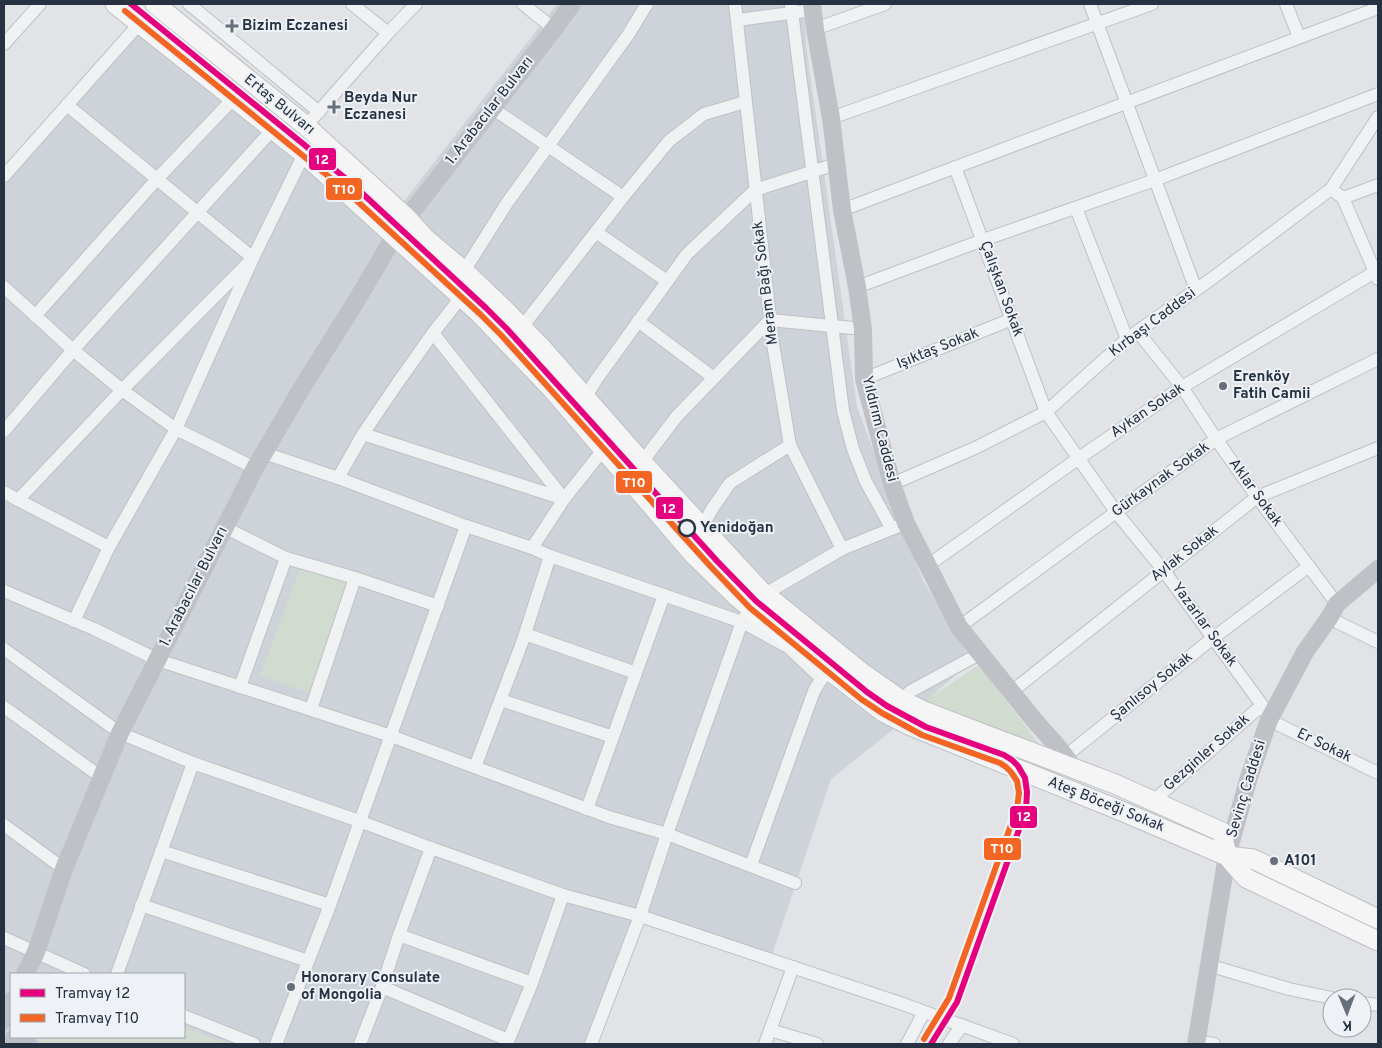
<svg xmlns="http://www.w3.org/2000/svg" width="1382" height="1048" font-family="Overpass,sans-serif">
<style>
.built{fill:#ced3da;fill-rule:evenodd}
.green{fill:#d2dbd0}
.lines{fill:none;stroke-linecap:round;stroke-linejoin:round}
.street-casing{stroke:#bfc1c4;stroke-width:14}
.primary-casing{stroke:#bcc0c4;stroke-width:21}
.street{stroke:#f0f1f3;stroke-width:12}
.secondary{stroke:#bfc1c6;stroke-width:18}
.primary{stroke:#f5f5f6;stroke-width:19}
.tram-1-casing{stroke:#eef2f6;stroke-width:10}
.tram-2-casing{stroke:#eef2f6;stroke-width:10}
.tram-1{stroke:#e5007d;stroke-width:6}
.tram-2{stroke:#f26522;stroke-width:6}
.poi-dot{fill:#676f7b;stroke:#eef2f6;stroke-width:2}
.stop-dot{fill:#eef2f6;stroke:#263141;stroke-width:2.5}
.labels{text-anchor:middle;dominant-baseline:central;stroke-width:4;stroke-linejoin:round;paint-order:stroke}
.poi-label{font-size:15px;font-weight:bold;fill:#263141;stroke:#eef2f6;text-anchor:start}
.street-label{font-size:15px;fill:#263141;stroke:#eef2f6}
.stop-label{font-size:15px;font-weight:bold;fill:#263141;stroke:#eef2f6;text-anchor:start}
.line-badge{stroke:#eef2f6;stroke-width:2}
.badge-label{font-size:14px;text-anchor:middle;font-weight:bold;fill:#fff}
</style>
<rect width="100%" height="100%" fill="#e1e3e6"/>
<path class="built" d="M557 4H803L807 53 857 407 922 579 972 661 896 727 831 779 769 964 641 920 596 1044H4V178L138 29 355 207 381 231ZM11 974H184V1037H11Z"/>
<g class="green">
<path d="M301 565 348 580 310 693 260 676Z"/>
<path d="M979 665 1041 747 920 704Z"/>
<path d="M184 1027 230 1044H42L37 1037H184Z"/>
</g>
<g class="lines">
<g class="street-casing">
<g id="street">
<path d="M189 4 319 112"/>
<path d="M523 4 554 29"/>
<path d="M735 4 773 344 790 445 842 549"/>
<path d="M791 4 843 411 853 449 866 482 892 529"/>
<path d="M1090 4 1196 290"/>
<path d="M1286 4 1299 37"/>
<path d="M738 20 813 10"/>
<path d="M815 29 885 4"/>
<path d="M388 33 416 4"/>
<path d="M4 44 40 4"/>
<path d="M492 108 623 197"/>
<path d="M831 118 1152 4"/>
<path d="M306 126 388 33 352 4"/>
<path d="M955 167 1046 412 1116 512 1164 571 1262 705 1269 720 1378 773"/>
<path d="M4 176 140 23"/>
<path d="M1331 189 1343 198 1378 279"/>
<path d="M1343 198 1378 185"/>
<path d="M1076 208 1127 339"/>
<path d="M842 210 1378 8"/>
<path d="M596 232 667 281"/>
<path d="M464 271 507 203 628 35 647 4"/>
<path d="M4 287 73 350 4 431"/>
<path d="M857 287 983 240 1155 180 1378 94"/>
<path d="M35 316 157 179 233 99"/>
<path d="M638 321 714 378"/>
<path d="M522 327 623 197 669 141 704 114 745 102"/>
<path d="M1138 332 1182 387 1216 439 1257 497 1337 604"/>
<path d="M864 379 1012 319"/>
<path d="M585 398 596 380 687 254 755 190 836 164"/>
<path d="M363 434 564 499 433 333"/>
<path d="M264 453 338 478 466 526 532 548 550 556 742 622 788 647 822 679"/>
<path d="M642 462 677 416 770 320 863 329"/>
<path d="M255 468 176 429 122 390 73 350 273 129"/>
<path d="M338 478 363 434 399 381 433 333 455 305 460 296"/>
<path d="M892 484 975 448 1046 412 1127 339 1214 277 1331 189 1378 117"/>
<path d="M4 492 18 500 122 390 253 258 67 105"/>
<path d="M18 500 109 547"/>
<path d="M224 527 286 558 355 578 438 606"/>
<path d="M702 527 712 509 730 483 790 445"/>
<path d="M532 548 564 499 603 450"/>
<path d="M927 566 1079 458 1182 387 1378 270"/>
<path d="M4 591 94 629 158 660 391 736 609 817 667 834 795 883"/>
<path d="M1329 618 1378 642"/>
<path d="M74 621 109 547 176 429 253 258 304 154"/>
<path d="M959 627 1216 439 1378 359"/>
<path d="M525 634 636 673"/>
<path d="M4 649 120 733 193 763 359 821 431 848 563 895 640 916 900 1003 1013 1044"/>
<path d="M240 687 286 558"/>
<path d="M1011 692 1257 497 1378 448"/>
<path d="M501 700 613 737"/>
<path d="M901 700 911 691 981 653"/>
<path d="M4 707 101 777"/>
<path d="M311 709 355 578"/>
<path d="M1068 754 1213 638 1309 566"/>
<path d="M475 767 523 640 550 556"/>
<path d="M1152 802 1262 705"/>
<path d="M587 809 664 595"/>
<path d="M4 825 64 869"/>
<path d="M161 851 330 905"/>
<path d="M751 865 814 691 825 673"/>
<path d="M141 905 308 961"/>
<path d="M399 935 532 983"/>
<path d="M4 938 84 974"/>
<path d="M1208 965 1289 989 1332 998"/>
<path d="M117 974 193 763"/>
<path d="M382 987 508 1040"/>
<path d="M1362 1003 1378 1005"/>
<path d="M184 1016 254 1044"/>
<path d="M770 1030 817 1044"/>
<path d="M1196 1041 1214 1044"/>
<path d="M276 1044 330 905 466 526"/>
<path d="M360 1044 382 987 399 935 431 848"/>
<path d="M507 1044 532 983 563 895"/>
<path d="M591 1044 640 916 667 834 742 622C749 610 754 602 765 594L842 549 906 523"/>
<path d="M765 1044 793 967"/>
<path d="M907 1044 924 1012"/>
<path d="M949 1044 962 1025"/>
</g>
</g>
<g class="primary-casing">
<g id="primary">
<path d="M115 4 304 154 478 312 552 389 693 554 736 596 786 637 883 712 911 726 1119 810 1227 856 1253 859 1378 919"/>
<path d="M155 4 306 126 407 218 426 239 464 271 505 310 541 347 642 462 761 591 861 672 901 700 926 712 1115 784 1222 832 1227 856 1246 878 1378 941"/>
</g>
</g>
<use href="#street" class="street"/>
<g class="secondary">
<path d="M812 4 815 29 831 118 842 210 857 287 863 329 864 379 892 484 906 523 959 627 1034 720 1059 748 1075 770"/>
<path d="M25 974 36 952 64 869 120 733 255 468 303 386 355 303 394 237 407 218 554 29 572 4"/>
<path d="M4 1020 11 1001"/>
<path d="M26 1037 28 1044"/>
<path d="M12 1044 15 1037"/>
<path d="M1196 1044 1227 856 1249 777 1269 720 1305 652 1329 618 1337 604 1378 569"/>
</g>
<use href="#primary" class="primary"/>
<g class="tram-1-casing">
<path id="tram-1" d="M131 4 350 182 486 308 507 329 717 561 756 601 867 692 887 706 926 727 1004 755 1012 760 1018 766 1025 778 1027 792 1026 810 957 1002 931 1044"/>
</g>
<g class="tram-2-casing">
<path id="tram-2" d="M125 11 344 189 480 314 501 335 711 567 750 608 861 699 882 713 922 735 1000 763 1006 767 1011 772 1017 781 1019 793 1017 808 949 998 924 1039"/>
</g>
<use href="#tram-1" class="tram-1"/>
<use href="#tram-2" class="tram-2"/>
</g>
<g class="poi-dot">
<path d="M229.5 18.5h5v5h5v5h-5v5h-5v-5h-5v-5h5z"/>
<path d="M331.5 99.5h5v5h5v5h-5v5h-5v-5h-5v-5h5z"/>
<circle cx="1223" cy="386" r="5"/>
<circle cx="1274" cy="861" r="5"/>
<circle cx="291" cy="987" r="5"/>
</g>
<circle class="stop-dot" cx="687" cy="528" r="8"/>
<g class="labels">
<g class="poi-label">
<text x="242" y="26">Bizim Eczanesi</text>
<text x="344" y="98">Beyda Nur<tspan x="344" dy="17">Eczanesi</tspan></text>
<text x="1233" y="377">Erenköy<tspan x="1233" dy="17">Fatih Camii</tspan></text>
<text x="1284" y="861">A101</text>
<text x="301" y="978">Honorary Consulate<tspan x="301" dy="17">of Mongolia</tspan></text>
</g>
<g class="street-label">
<text transform="translate(279 105) rotate(39)">Ertaş Bulvarı</text>
<text transform="translate(490 111) rotate(-52)">1. Arabacılar Bulvarı</text>
<text transform="translate(766 283) rotate(-97)">Meram Bağı Sokak</text>
<text transform="translate(1001 289) rotate(70)">Çalışkan Sokak</text>
<text transform="translate(1153 323) rotate(-37)">Kırbaşı Caddesi</text>
<text transform="translate(938 349) rotate(-22)">Işıktaş Sokak</text>
<text transform="translate(1148 411) rotate(-34)">Aykan Sokak</text>
<text transform="translate(879 429) rotate(76)">Yıldırım Caddesi</text>
<text transform="translate(1161 480) rotate(-36)">Gürkaynak Sokak</text>
<text transform="translate(1255 493) rotate(54)">Aklar Sokak</text>
<text transform="translate(1185 554) rotate(-38)">Aylak Sokak</text>
<text transform="translate(194 587) rotate(-63)">1. Arabacılar Bulvarı</text>
<text transform="translate(1204 625) rotate(54)">Yazarlar Sokak</text>
<text transform="translate(1152 687) rotate(-39)">Şanlısoy Sokak</text>
<text transform="translate(1324 746) rotate(26)">Er Sokak</text>
<text transform="translate(1207 753) rotate(-41)">Gezginler Sokak</text>
<text transform="translate(1247 789) rotate(-73)">Sevinç Caddesi</text>
<text transform="translate(1106 805) rotate(22)">Ateş Böceği Sokak</text>
</g>
<g class="stop-label">
<text x="700" y="528">Yenidoğan</text>
</g>
</g>
<g class="line-badge">
<rect x="308" y="147" width="29" height="24" rx="5" fill="#e5007d"/>
<rect x="325" y="177" width="38" height="24" rx="5" fill="#f26522"/>
<rect x="615" y="470" width="38" height="24" rx="5" fill="#f26522"/>
<rect x="655" y="496" width="29" height="24" rx="5" fill="#e5007d"/>
<rect x="1009" y="805" width="29" height="24" rx="5" fill="#e5007d"/>
<rect x="983" y="837" width="39" height="24" rx="5" fill="#f26522"/>
</g>
<g class="badge-label">
<text x="322" y="164">12</text>
<text x="344" y="194">T10</text>
<text x="634" y="487">T10</text>
<text x="669" y="513">12</text>
<text x="1024" y="821">12</text>
<text x="1002" y="853">T10</text>
</g>
<rect width="1382" height="1048" fill="none" stroke="#263141" stroke-width="10"/>
<rect x="10" y="973" width="175" height="65" fill="#eef2f6" stroke="#9ea5ae"/>
<rect x="20" y="989" width="25" height="8" fill="#e5007d" stroke="#9ea5ae"/>
<text x="55" y="998" font-size="15" fill="#263141">Tramvay 12</text>
<rect x="20" y="1014" width="25" height="8" fill="#f26522" stroke="#9ea5ae"/>
<text x="55" y="1023" font-size="15" fill="#263141">Tramvay T10</text>
<g transform="translate(1347 1013) rotate(179)"><circle r="24" fill="#eef2f6" stroke="#9ea5ae"/>
<path d="M0-4L9 19L0 12L-9 19Z" fill="#676f7b"/>
<text y="-8" font-size="14" font-weight="bold" text-anchor="middle" fill="#263141">K</text>
</g>
</svg>
